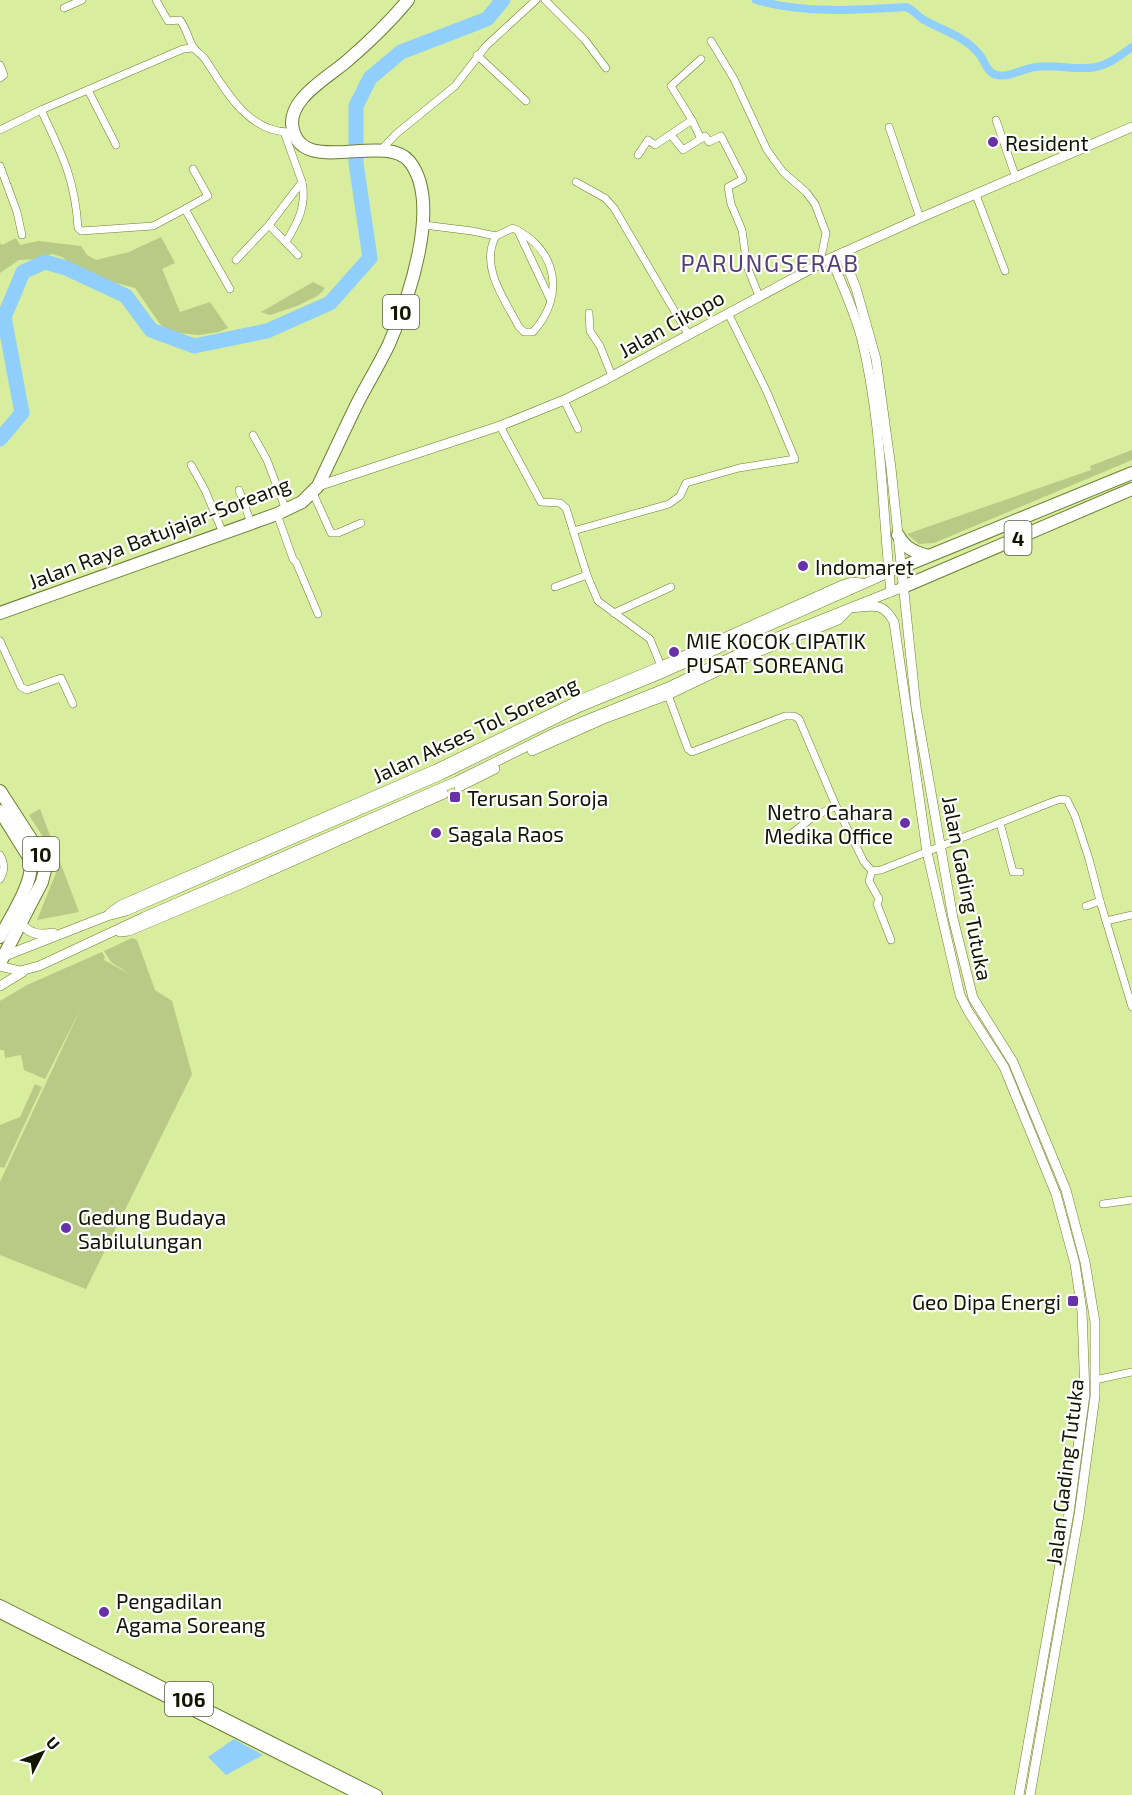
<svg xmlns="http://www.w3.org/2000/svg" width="1132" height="1795" font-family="'Exo 2',sans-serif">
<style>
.green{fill:#b8ca86}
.water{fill:#90cefb}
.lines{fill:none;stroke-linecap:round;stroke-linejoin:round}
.canal{stroke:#90cefb;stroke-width:8}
.river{stroke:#90cefb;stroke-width:15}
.street-casing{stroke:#6d7e32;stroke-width:8}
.secondary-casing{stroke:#6d7e32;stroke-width:10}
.primary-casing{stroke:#6d7e32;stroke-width:12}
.highway-casing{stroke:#6d7e32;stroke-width:14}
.street{stroke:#fff;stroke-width:7}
.secondary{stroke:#fff;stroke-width:9}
.primary{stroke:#fff;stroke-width:10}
.highway{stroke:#fff;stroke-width:12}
.poi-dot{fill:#6831a8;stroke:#fff;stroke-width:2}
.labels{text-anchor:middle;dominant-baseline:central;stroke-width:4.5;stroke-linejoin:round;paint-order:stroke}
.shield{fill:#fff;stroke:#585c4c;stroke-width:1.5}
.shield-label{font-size:20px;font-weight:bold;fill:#101600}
.poi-label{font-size:21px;fill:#101600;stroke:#fff;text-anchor:start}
.street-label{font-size:21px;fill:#101600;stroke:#fff}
.quarter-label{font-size:24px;letter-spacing:1.5px;fill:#553d79;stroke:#fff}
</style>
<rect width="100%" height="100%" fill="#d8ed9e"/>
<g class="green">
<path d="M161 237 175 263 162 269 180 312 210 302 228 328 219 332 199 335 169 332 160 324 135 288 105 280 92 272 79 269 62 257 52 254 38 259 19 260 0 273V243L2 245 16 238 20 245 38 241 81 246 87 255 96 260 129 252Z"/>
<path d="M313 282 325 288 319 295 297 306 270 315 261 312Z"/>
<path d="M1132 450V460L934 543 919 544 907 534 1091 470 1090 466Z"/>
<path d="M40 809 79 912 37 920 58 868 50 848 29 815Z"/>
<path d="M132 938 137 940 155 990 172 1001 192 1074 86 1289 0 1255V1182L81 1008 45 1079 24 1070 21 1055 5 1058 4 1050H0V1001L27 985 102 952 105 957 104 960 131 975 111 962 104 951Z"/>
<path d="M35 1084 42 1087 4 1168 0 1167V1125L20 1117Z"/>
</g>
<path class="water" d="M234 1739 263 1755 226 1775 208 1757Z"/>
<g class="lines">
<path class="canal" d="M756 0C804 14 856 10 906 7 914 10 917 16 924 20 942 30 966 37 979 54 984 59 985 68 992 73 1004 81 1023 68 1036 67 1056 64 1076 71 1096 67 1110 64 1121 55 1132 47"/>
<path class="river" d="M0 439 22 413 4 317 23 272 45 262 66 268 126 296 151 330 194 346 267 331 330 303 370 258 356 163V106L370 78 401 52 487 19 503 0"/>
<g class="street-casing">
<g id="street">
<path d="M156 0 168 21 180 20C186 28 188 37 192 45 195 51 201 54 205 59 226 91 249 135 294 132"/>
<path d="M545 0 585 40 606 68"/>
<path d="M64 8 82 0"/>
<path d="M711 41 734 79 767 150 783 172 806 192 815 204 826 233 820 263"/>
<path d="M477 55 526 101"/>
<path d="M0 65 4 75 0 78"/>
<path d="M88 90 116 145"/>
<path d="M41 110C62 154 75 179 78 228L81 231 153 226 185 209"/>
<path d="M692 120 671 86 701 59"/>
<path d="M996 120 1016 178"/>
<path d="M889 127 920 218"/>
<path d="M0 130 41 110 183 49 193 48"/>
<path d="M671 135 683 150 705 136 709 142 721 136 743 179 728 187 731 204 742 230 747 266 759 296"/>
<path d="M381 150 396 134 455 86 486 46 536 0"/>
<path d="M638 155 648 140 655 145 692 120 701 139"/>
<path d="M0 166 17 212 22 235"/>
<path d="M193 169 208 196 185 209 230 289"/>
<path d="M576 182 605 198 614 208 688 334"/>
<path d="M976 195 1005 271"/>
<path d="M269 225 298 255"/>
<path d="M424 225 472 231 496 236 513 228C557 249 566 295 533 332H524L519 327C505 300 479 266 496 236"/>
<path d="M518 231 550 299"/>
<path d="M286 242C298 222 307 205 302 182"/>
<path d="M236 260 269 225 302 182 284 132"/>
<path d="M589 313 590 331 600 346 612 376"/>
<path d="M564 400 578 429"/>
<path d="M500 426 541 502 560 503 566 508 587 575 598 601 650 639 661 666"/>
<path d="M253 435 267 460 286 510"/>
<path d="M191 465 205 490 223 533"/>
<path d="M239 490 251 523"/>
<path d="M313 493 331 533H338L361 523"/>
<path d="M277 514 293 559 296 562 318 614"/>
<path d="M573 531 669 504 680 496 686 483 739 468 795 459 767 392 728 313"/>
<path d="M555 587 587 575"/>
<path d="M614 613 671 587"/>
<path d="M0 641 21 687 27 690 61 678 73 704"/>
<path d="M668 695 688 749 692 752 785 716H794L799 719 836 806 864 862 872 871 881 870 1052 802 1061 799 1067 800 1075 816 1089 859 1100 901 1132 1007"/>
<path d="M1000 823 1013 872H1020"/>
<path d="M791 834 813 817 836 806"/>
<path d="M0 855C5 864 5 870 0 879"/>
<path d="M872 871 869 881 879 899 877 904 891 940"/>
<path d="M1086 906 1100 901"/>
<path d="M1106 921 1132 915"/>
<path d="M1103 1204 1132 1200"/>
<path d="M1095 1380 1132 1372"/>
</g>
</g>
<g class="secondary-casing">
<g id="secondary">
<path d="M842 253 856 288 876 359 891 468 916 707 953 918 973 998 1013 1062 1066 1190 1085 1262 1095 1322V1396L1079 1515 1030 1795"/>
<path d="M831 258C842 285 855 312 862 340 882 422 882 508 891 592"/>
<path d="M318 486 500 426 564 400 603 381 831 258 920 218 1132 127"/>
<path d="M851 608C873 606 882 601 894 622L927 852 960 995 968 1011 1004 1067 1056 1194 1075 1264 1082 1311 1085 1395 1069 1513 1019 1795"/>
<path d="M532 751 606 718 668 695 758 652 838 620 847 611"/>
<path d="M459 787 495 769"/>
<path d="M110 913 121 905 436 769 577 701 661 666 840 586 852 582 861 583"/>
<path d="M21 923C30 935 40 935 53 933"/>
<path d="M120 932 129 931 241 884 444 794"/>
<path d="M2 957 107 916 126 911 441 775 580 707 663 673 902 567"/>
<path d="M0 966 20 971 39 966 144 917 457 781 554 733 666 688 757 645 903 587"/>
<path d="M0 986 23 972"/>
</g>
</g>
<g class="primary-casing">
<g id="primary">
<path d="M0 1605 377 1795"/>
<path d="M0 1613 360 1795"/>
</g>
</g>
<g class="highway-casing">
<g id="highway">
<path d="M898 535C905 548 914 552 928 556"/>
<path d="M902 567 1132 473"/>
<path d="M903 587 1132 489"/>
<path d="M0 613 277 514 302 502 318 486C332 457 345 428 359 400 369 381 380 363 389 344 408 301 443 202 409 161 383 131 296 180 292 123 292 114 296 106 302 99 314 84 333 73 347 61 369 42 390 22 408 0"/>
<path d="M0 791 44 859 45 870 42 882 0 963"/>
<path d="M0 811 30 859C36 879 10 918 0 937"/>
</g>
</g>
<use href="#street" class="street"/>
<use href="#secondary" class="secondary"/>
<use href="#primary" class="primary"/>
<use href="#highway" class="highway"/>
</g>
<g class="poi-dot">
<circle cx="993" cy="142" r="6"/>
<circle cx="803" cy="566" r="6"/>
<circle cx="674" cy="652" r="6"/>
<rect x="449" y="791" width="12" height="12" rx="3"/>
<circle cx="905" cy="823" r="6"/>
<circle cx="436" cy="833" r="6"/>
<circle cx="66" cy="1228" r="6"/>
<rect x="1067" y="1295" width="12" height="12" rx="3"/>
<circle cx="104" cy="1612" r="6"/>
</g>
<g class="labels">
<g class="shield">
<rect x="383" y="295" width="36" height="34" rx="4.5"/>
<rect x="1004.5" y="521" width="27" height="34" rx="4.5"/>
<rect x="23" y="837" width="36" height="34" rx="4.5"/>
<rect x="165" y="1682" width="48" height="34" rx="4.5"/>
</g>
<g class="shield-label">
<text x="401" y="312">10</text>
<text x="1018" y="538">4</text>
<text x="41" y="854">10</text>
<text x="189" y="1699">106</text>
</g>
<g class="poi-label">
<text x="1005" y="142">Resident</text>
<text x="815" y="566">Indomaret</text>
<text x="686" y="640">MIE KOCOK CIPATIK<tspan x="686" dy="24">PUSAT SOREANG</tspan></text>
<text x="467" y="797">Terusan Soroja</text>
<text x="893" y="811" text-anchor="end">Netro Cahara<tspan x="893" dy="24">Medika Office</tspan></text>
<text x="448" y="833">Sagala Raos</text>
<text x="78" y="1216">Gedung Budaya<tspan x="78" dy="24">Sabilulungan</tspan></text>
<text x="1061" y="1301" text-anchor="end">Geo Dipa Energi</text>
<text x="116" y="1600">Pengadilan<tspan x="116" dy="24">Agama Soreang</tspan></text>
</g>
<g class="street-label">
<text transform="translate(671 323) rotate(-29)">Jalan Cikopo</text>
<text transform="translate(159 532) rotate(-21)">Jalan Raya Batujajar-Soreang</text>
<text transform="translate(475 729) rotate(-25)">Jalan Akses Tol Soreang</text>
<text transform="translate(968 888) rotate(79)">Jalan Gading Tutuka</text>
<text transform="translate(1064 1472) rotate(-83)">Jalan Gading Tutuka</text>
</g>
<g class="quarter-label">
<text x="770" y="262">PARUNGSERAB</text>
</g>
</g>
<g transform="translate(42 1753) rotate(48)" stroke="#ffffff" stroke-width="4.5" paint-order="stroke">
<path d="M0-4.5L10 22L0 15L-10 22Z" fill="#101600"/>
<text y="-9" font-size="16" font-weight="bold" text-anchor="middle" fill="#101600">U</text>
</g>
</svg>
